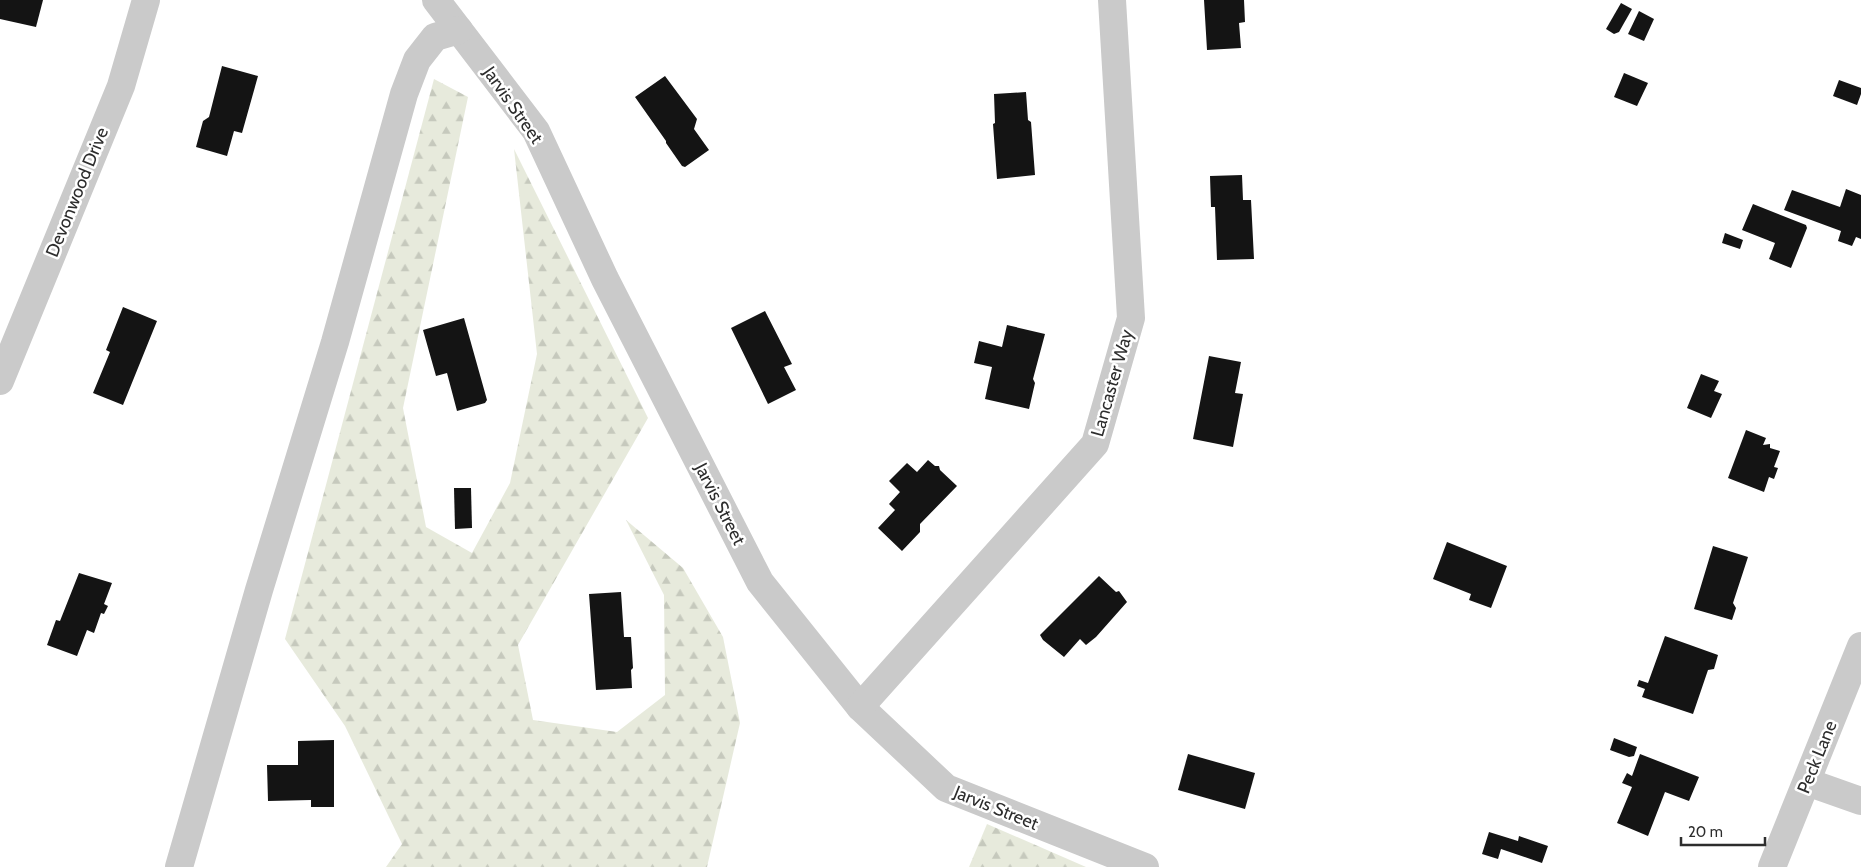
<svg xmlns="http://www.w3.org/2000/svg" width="1861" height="867" font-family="Cabin,sans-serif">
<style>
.forest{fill:url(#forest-firs)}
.building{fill:#141414}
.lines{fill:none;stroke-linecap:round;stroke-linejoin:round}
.minor{stroke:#cacaca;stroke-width:28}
.labels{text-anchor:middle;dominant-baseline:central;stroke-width:5;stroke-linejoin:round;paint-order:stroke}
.street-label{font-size:18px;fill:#2d2d2d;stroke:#fff}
</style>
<defs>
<pattern id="forest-firs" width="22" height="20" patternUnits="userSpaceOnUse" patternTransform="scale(1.25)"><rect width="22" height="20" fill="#e7eadc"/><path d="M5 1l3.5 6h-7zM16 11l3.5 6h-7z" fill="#c6c9bd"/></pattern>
</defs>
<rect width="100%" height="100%" fill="#fff"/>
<g class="forest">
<path d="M434 79 468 97 403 408 426 527 472 553 510 483 537 354 514 149 648 418 518 645 533 720 617 732 665 695 664 595 626 520 683 568 723 637 740 723 707 867H386L402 844 345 726 285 639Z"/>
<path d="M987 824 1086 867H969Z"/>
</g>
<g class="building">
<path d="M0 0H43L36 27 0 19Z"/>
<path d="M1204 0H1244L1245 22 1239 23 1241 48 1207 50Z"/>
<path d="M1621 3 1632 9 1619 32 1614 34 1606 29Z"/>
<path d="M1639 11 1654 19 1644 41 1628 34Z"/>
<path d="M222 66 258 76 242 133 234 131 227 156 196 147 203 121 209 117Z"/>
<path d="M1624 73 1648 83 1637 106 1614 97Z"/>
<path d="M665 76 697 119 694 129 709 150 685 167 682 166 666 143V141L635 97Z"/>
<path d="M1839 80 1861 88V94L1857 105 1833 96Z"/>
<path d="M1026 92 1028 120 1031 122 1035 175 997 179 993 124 995 123 994 94Z"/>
<path d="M1242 175 1243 200H1251L1254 259 1217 260 1215 207H1211L1210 176Z"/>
<path d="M1846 189 1861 195V239L1856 237 1852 246 1838 241 1841 231 1784 210 1792 190 1840 207Z"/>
<path d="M1753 204 1806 225 1807 228 1791 268 1769 259 1775 243 1742 230Z"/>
<path d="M1725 233 1743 240 1740 249 1722 243Z"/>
<path d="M123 307 157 321 123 405 93 393 110 352 106 350Z"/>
<path d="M765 311 792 364 784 367 796 390 768 404 731 328Z"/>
<path d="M464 318 487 400 485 403 457 411 447 373 436 376 423 330Z"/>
<path d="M1007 325 1045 334 1033 379 1035 383 1029 409 985 399 992 367 974 363 979 341 1002 347Z"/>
<path d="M1209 356 1241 362 1235 393 1243 394 1233 447 1193 439Z"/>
<path d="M1701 374 1719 381 1714 391 1722 394 1711 418 1687 408Z"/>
<path d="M1746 430 1766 438 1763 445 1770 444V448L1780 451 1774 467 1778 468 1774 479 1769 477 1764 492 1728 478Z"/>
<path d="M928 460 935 466H939L940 470 957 486 920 524V532L902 551 878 528 895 510 889 504 900 492 889 481 907 463 917 472Z"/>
<path d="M454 488H471L472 528 455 529Z"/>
<path d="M1447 542 1507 566 1491 608 1469 600 1471 594 1433 579Z"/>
<path d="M1713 546 1748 557 1733 603 1736 608 1732 620 1694 609Z"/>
<path d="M79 573 112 583 104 604 108 606 104 614 101 613 94 633 87 630 77 656 47 645 56 620 60 621Z"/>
<path d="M1099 576 1116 592 1119 591 1127 602 1096 637 1086 645 1080 639 1064 657 1043 640 1040 635Z"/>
<path d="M621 592 624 637H631L633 668 631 670 632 688 596 690 589 594Z"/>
<path d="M1665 636 1718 655 1714 669 1708 670 1693 714 1642 697 1645 689 1637 686 1639 680 1648 683Z"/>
<path d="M1614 738 1637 747 1634 756 1629 757 1610 750Z"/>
<path d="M334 740V807H311V800L268 801 267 765H298V741Z"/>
<path d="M1188 754 1255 773 1245 809 1178 790Z"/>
<path d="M1640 754 1699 777 1689 801 1665 792 1648 836 1617 823 1632 787 1622 783 1627 773 1632 776Z"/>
<path d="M1489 832 1518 841 1519 836 1548 846 1542 863 1501 849 1498 859 1482 854Z"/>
</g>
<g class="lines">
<g class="minor">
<path d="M436 0 536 131 605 279 760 582 860 707 946 788 1145 867"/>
<path d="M0 381 121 86 146 0"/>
<path d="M860 707 1095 444 1131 318 1112 0"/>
<path d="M1807 782 1861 801"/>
<path d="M179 867 259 590 335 342 404 94 417 60 435 37 459 30"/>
<path d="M1772 867 1861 646"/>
</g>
</g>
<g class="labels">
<g class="street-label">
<text transform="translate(513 105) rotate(55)">Jarvis Street</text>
<text transform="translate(77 192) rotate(-68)">Devonwood Drive</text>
<text transform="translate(1112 383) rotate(-74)">Lancaster Way</text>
<text transform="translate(720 504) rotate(63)">Jarvis Street</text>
<text transform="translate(1817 757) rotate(-68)">Peck Lane</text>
<text transform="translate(996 808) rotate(22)">Jarvis Street</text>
</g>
</g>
<path d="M1681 837v8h84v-8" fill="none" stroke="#2d2d2d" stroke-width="2.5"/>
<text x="1688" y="837" font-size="15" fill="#2d2d2d" stroke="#ffffff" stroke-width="4" paint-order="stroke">20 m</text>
</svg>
